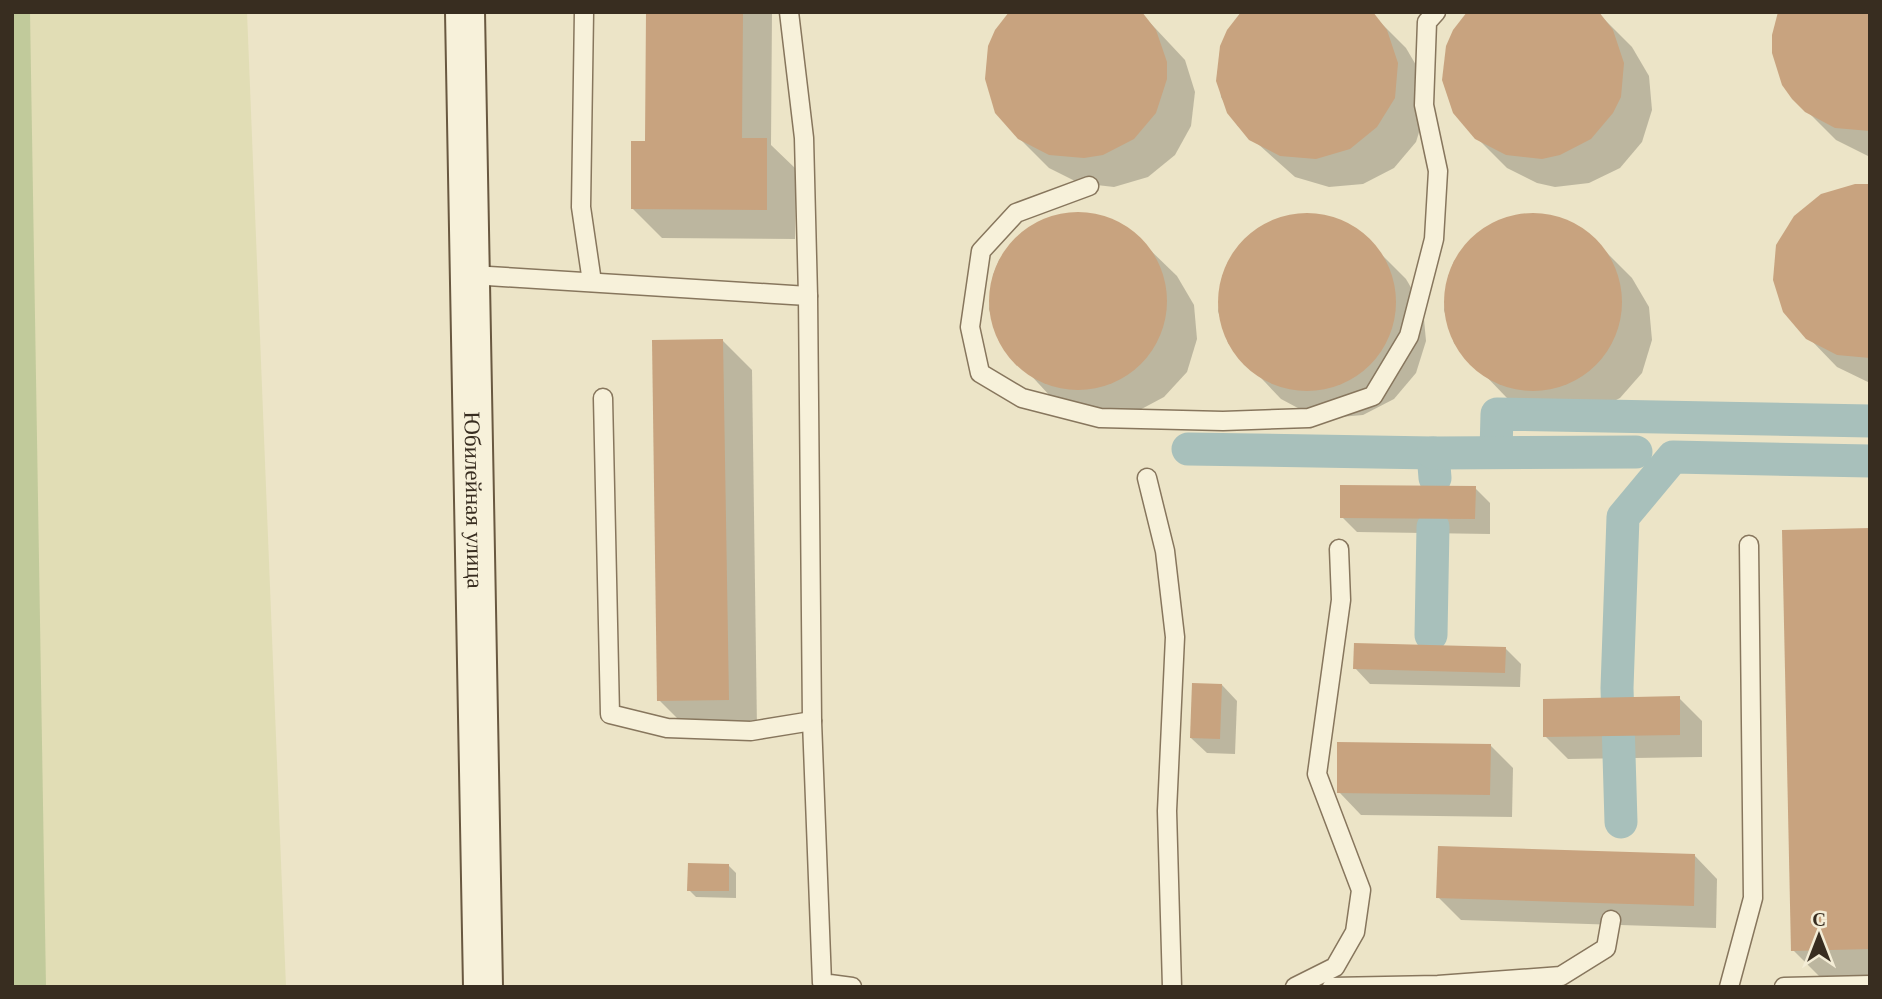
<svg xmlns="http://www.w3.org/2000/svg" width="1882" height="999" font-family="'Times New Roman',serif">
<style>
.farmland{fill:#e1ddb5}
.green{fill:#c1ca9b}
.shadow{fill:#0003}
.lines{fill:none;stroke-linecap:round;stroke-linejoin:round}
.canal{stroke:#a8c0bb;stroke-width:33}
.building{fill:#c8a37f}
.lane-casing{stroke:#87765d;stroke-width:21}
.secondary-casing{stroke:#695840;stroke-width:42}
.lane{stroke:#f7f1da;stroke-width:18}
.secondary{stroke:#f7f1da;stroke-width:38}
.labels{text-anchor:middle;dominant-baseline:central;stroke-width:7;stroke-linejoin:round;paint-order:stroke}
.street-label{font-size:23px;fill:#382d20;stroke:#f4edd6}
</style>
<rect width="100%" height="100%" fill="#ece4c7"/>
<path class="farmland" d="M12 12H247L286 987H12Z"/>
<path class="green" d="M12 12H30L46 987H12Z"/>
<g class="shadow">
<path d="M648 12H772L771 145 796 169 795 239 662 238 633 209 646 143Z"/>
<path d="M1140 12 1185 60 1195 92 1191 126 1175 155 1148 177 1114 187 1079 183 1049 168 1019 138Z"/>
<path d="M1870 12V157L1836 140 1806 110Z"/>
<path d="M1602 17 1632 47 1649 76 1652 110 1642 142 1620 168 1589 183 1555 187 1537 183 1507 168 1477 138Z"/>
<path d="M1376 18 1406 48 1423 77 1426 110 1416 142 1394 168 1363 184 1329 187 1295 177 1238 126 1221 97 1218 64Z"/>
<path d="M1870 187V383L1837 367 1808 337Z"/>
<path d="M1086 215 1120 225 1147 247 1177 276 1194 305 1197 339 1187 372 1164 397 1134 413 1099 416 1051 397 999 341 989 309 993 275 999 260 1021 234 1052 219Z"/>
<path d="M1542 216 1575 226 1602 248 1632 278 1649 307 1652 340 1642 373 1620 398 1589 414 1555 417 1537 414 1507 398 1454 343 1444 310 1448 277 1454 261 1477 235 1507 220Z"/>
<path d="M1316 217 1349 227 1376 249 1406 279 1423 308 1426 341 1416 373 1394 399 1363 415 1329 418 1311 415 1281 399 1228 343 1218 311 1222 277 1228 262 1251 236 1281 221Z"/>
<path d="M723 341 752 370 757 728 688 729 659 700Z"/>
<path d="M1475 488 1490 503V534L1357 532 1342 517Z"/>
<path d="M1870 530V978L1822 979 1793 950Z"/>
<path d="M1505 648 1521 664 1520 687 1370 684 1355 668Z"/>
<path d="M1222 685 1237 701 1235 754 1207 753 1191 738Z"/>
<path d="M1679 698 1702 721V757L1568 759 1545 736Z"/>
<path d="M1490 745 1513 768 1512 817 1361 815 1339 792Z"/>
<path d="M1695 856 1717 879 1716 928 1461 920 1438 897Z"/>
<path d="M729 866 736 873V898L696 897 689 890Z"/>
</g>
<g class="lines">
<g class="canal">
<path d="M1188 449 1433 453 1435 478"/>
<path d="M1496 452 1497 414 1870 421"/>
<path d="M1433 453 1636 452"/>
<path d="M1431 635 1433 527"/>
<path d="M1621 822 1617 688 1623 517 1673 457 1870 461"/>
</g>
</g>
<g class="building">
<path d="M646 12H743L742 138H767V210L631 209V141H645Z"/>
<path d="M1009 12H1142L1156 30 1167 62V79L1156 113 1134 139 1103 155 1084 158 1049 155 1018 139 995 113 985 79 988 46 995 30Z"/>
<path d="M1241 12H1373L1387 30 1398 63 1395 98 1377 127 1350 149 1316 159 1280 156 1249 140 1227 113 1216 81 1220 46 1227 30Z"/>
<path d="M1467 12H1599L1613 30 1624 63 1621 97 1613 113 1591 139 1560 155 1542 159 1506 155 1475 139 1453 113 1442 80 1446 46 1453 30Z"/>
<path d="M1778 12H1870V131L1835 128 1805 112 1792 99 1782 85 1772 53V35Z"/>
<path d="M1855 184H1870V358L1837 355 1806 339 1783 312 1773 280 1776 245 1794 216 1821 194Z"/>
<circle cx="1078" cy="301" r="89"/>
<circle cx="1307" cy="302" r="89"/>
<circle cx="1533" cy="302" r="89"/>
<path d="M723 339 729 700 657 701 652 340Z"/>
<path d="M1340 485 1476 486 1475 519 1340 518Z"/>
<path d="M1870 528V949L1791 951 1782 530Z"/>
<path d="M1354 643 1506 647 1505 673 1353 669Z"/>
<path d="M1192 683 1222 684 1220 739 1190 738Z"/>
<path d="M1680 696V735L1543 737V699Z"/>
<path d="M1337 742 1491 744 1490 795 1337 793Z"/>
<path d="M1438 846 1695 854 1694 906 1436 898Z"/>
<path d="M688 863 729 864V891H687Z"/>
</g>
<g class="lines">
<g class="lane-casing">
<g id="lane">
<path d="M584 12 581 207 592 282"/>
<path d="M789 12 804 138 808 296"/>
<path d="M1089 186 1016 213 981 251 970 327 980 373 1022 398 1100 418 1223 421 1309 418 1373 396 1409 336 1434 239 1438 171 1424 105 1427 22 1436 12"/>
<path d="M472 275 808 296 812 721 822 983 852 987"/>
<path d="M603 398 610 714 667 728 751 731 812 721"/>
<path d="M1147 478 1165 551 1175 637 1167 811 1172 987"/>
<path d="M1295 987 1335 967 1355 932 1361 890 1317 774 1341 600 1339 549"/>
<path d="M1332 987 1438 985 1561 976 1606 948 1611 920"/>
<path d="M1729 987 1753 898 1749 545"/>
<path d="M1784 987 1870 985"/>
</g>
</g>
<g class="secondary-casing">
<g id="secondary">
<path id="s1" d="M465 12 483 987"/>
</g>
</g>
<use href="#lane" class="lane"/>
<use href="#secondary" class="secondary"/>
</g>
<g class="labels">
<g class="street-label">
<text stroke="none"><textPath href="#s1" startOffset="488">Юбилейная улица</textPath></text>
</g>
</g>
<rect width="1882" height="999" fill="none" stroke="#382d20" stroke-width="28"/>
<g transform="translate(1819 936)" stroke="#f4edd6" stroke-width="5" paint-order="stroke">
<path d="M0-5L12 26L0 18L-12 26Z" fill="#382d20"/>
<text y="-10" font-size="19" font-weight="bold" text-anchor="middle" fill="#382d20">С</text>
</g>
</svg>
